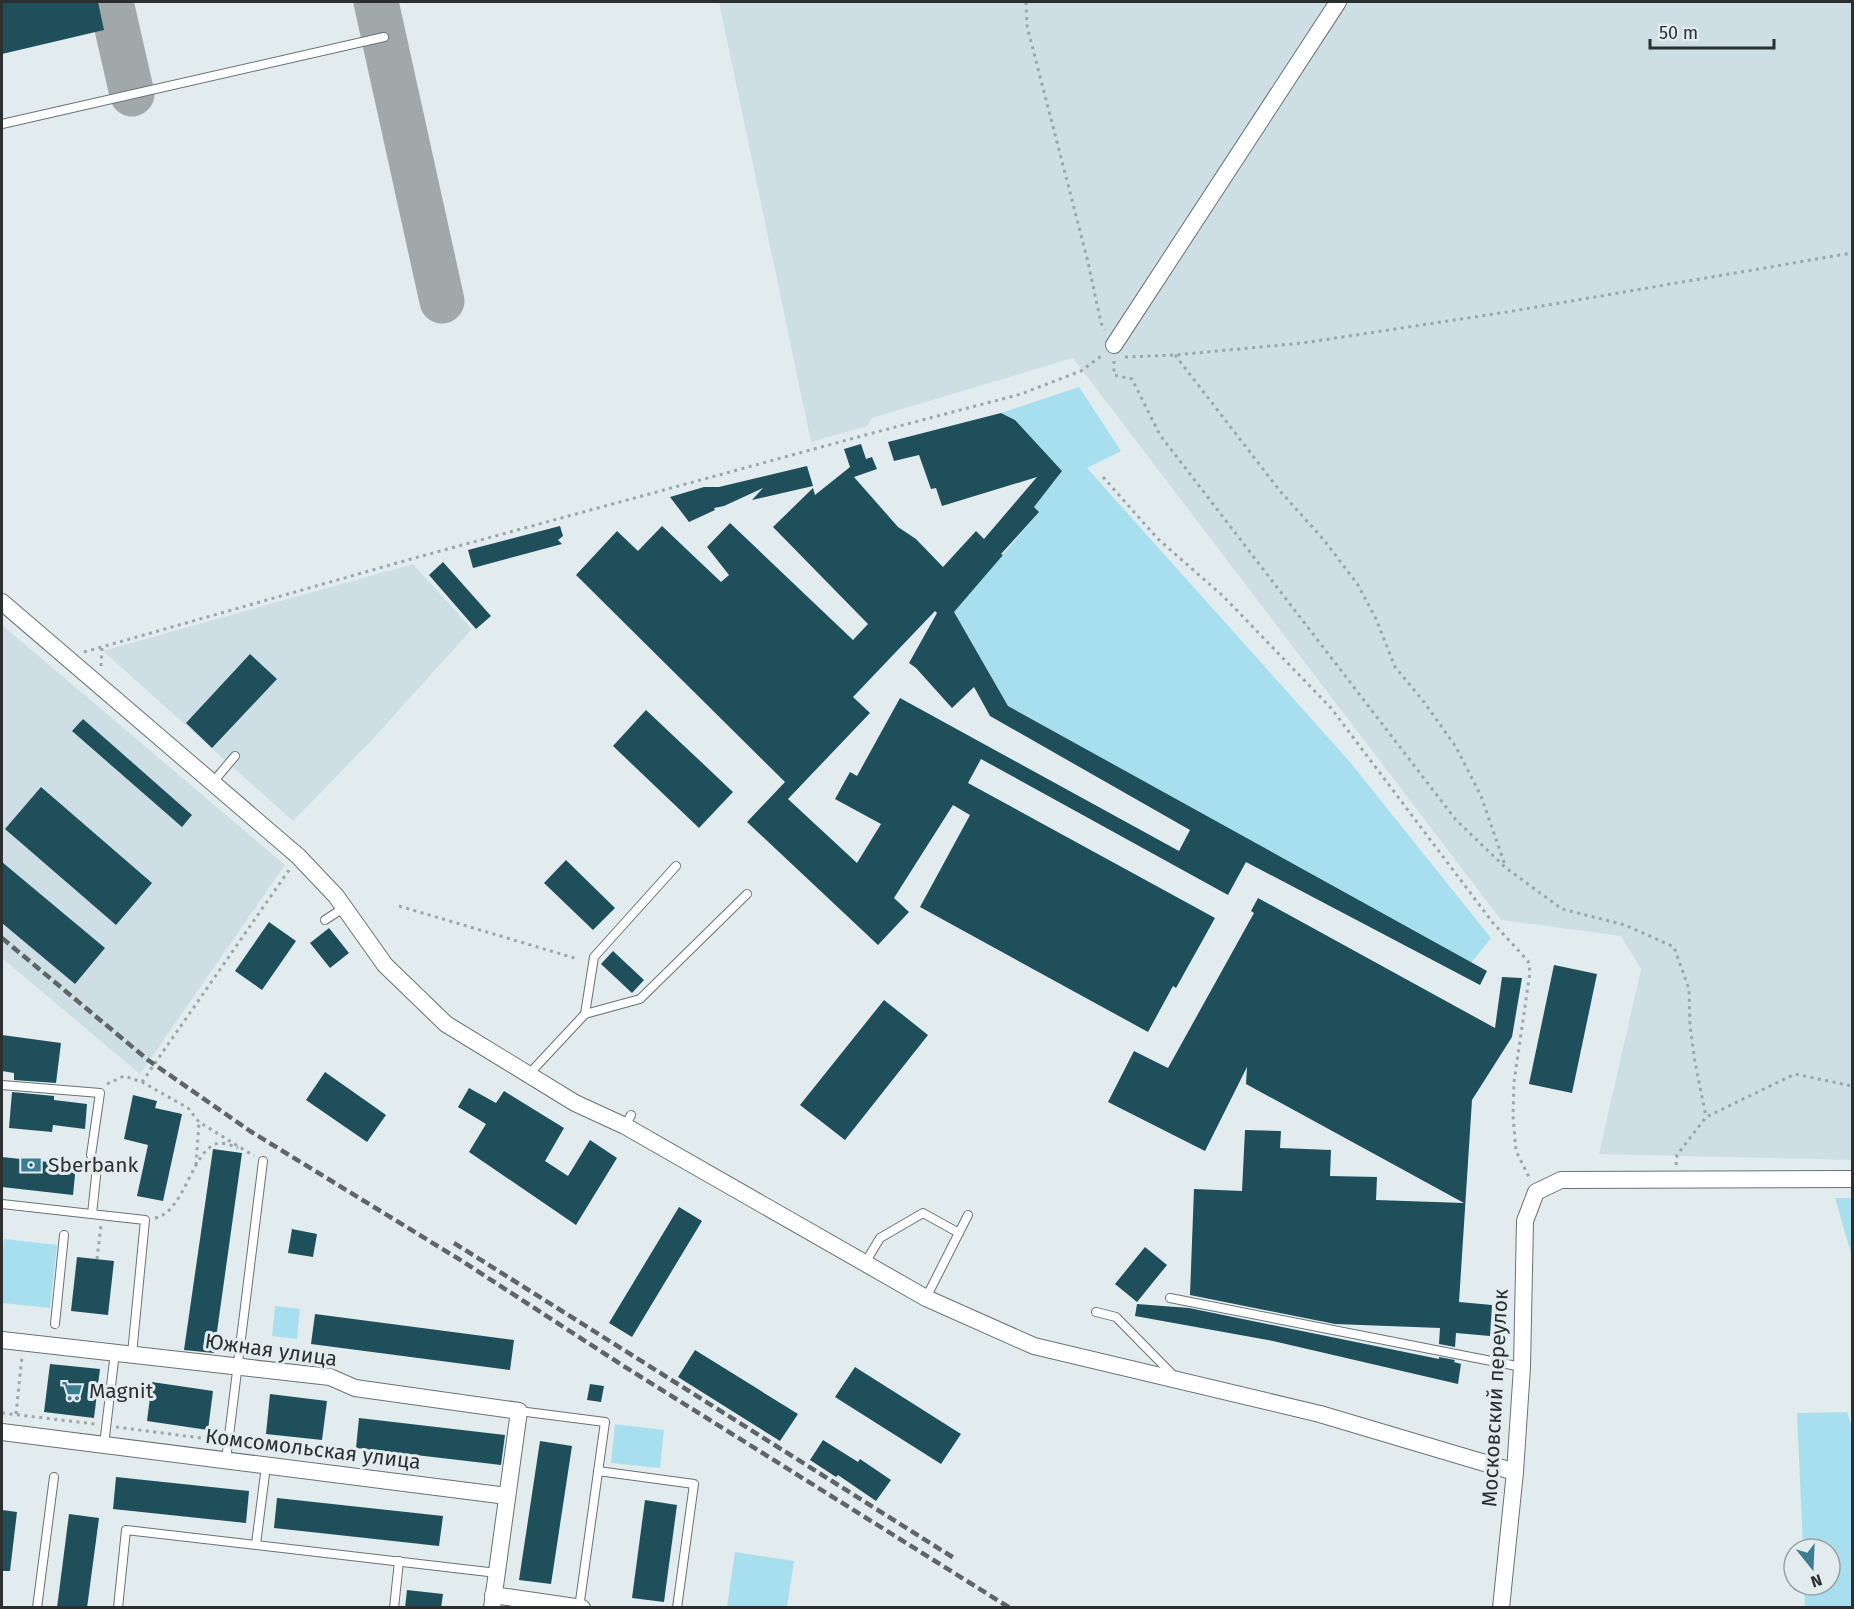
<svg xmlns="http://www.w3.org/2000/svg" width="1854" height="1609" font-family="'Fira Sans',sans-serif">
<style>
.built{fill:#cddfe4}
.green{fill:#a8dfee}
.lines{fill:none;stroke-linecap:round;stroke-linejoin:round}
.taxiway{stroke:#a0a8aa;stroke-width:45}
.building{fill:#1e4f5b;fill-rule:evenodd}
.service-casing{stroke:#697274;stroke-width:10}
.minor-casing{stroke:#697274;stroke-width:18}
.path{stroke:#9da5a7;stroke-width:3;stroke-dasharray:3 4.5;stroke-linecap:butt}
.service{stroke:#fff;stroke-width:8}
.minor{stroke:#fff;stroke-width:16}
.rail{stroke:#5f6466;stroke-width:4.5;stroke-dasharray:9 4.5;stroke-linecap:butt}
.labels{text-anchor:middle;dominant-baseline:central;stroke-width:6;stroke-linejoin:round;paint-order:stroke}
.poi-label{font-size:21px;fill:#2b2f30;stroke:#e2ecef;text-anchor:start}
.street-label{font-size:21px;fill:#2b2f30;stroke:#e2ecef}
</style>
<rect width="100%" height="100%" fill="#e2ecef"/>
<g class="built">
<path d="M719 2H1852V1160L1599 1154 1641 969 1621 936 1501 920 1073 358 872 418 867 426 811 442Z"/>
<path d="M413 564 472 629 370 742 293 821 103 651Z"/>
<path d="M2 625 285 865 140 1074 2 958Z"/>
</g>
<g class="green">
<path d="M1079 387 1121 451 1087 468 1350 762 1491 938 1471 963 1008 706 954 612 1039 512 1034 507 1062 471 1015 420 1001 413Z"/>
<path d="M1835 1198H1852V1257Z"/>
<path d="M4 1239 57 1245 50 1308 2 1303V1261Z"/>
<path d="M275 1306 300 1309 297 1339 272 1336Z"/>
<path d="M1847 1412 1852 1426V1607H1805L1804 1585H1830V1549H1803L1797 1413Z"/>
<path d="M615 1424 664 1430 660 1468 611 1463Z"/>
<path d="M735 1552 794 1561 787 1607H727Z"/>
</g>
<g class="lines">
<g class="taxiway">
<path d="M111 2 132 94"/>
<path d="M376 2 442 301"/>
</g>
</g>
<g class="building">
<path d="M2 2H98L104 30 2 54Z"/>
<path d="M1001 413 1015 420 1062 471 1034 507 1039 512 1001 554 1003 555 954 612 1008 706 1487 971 1480 985 1246 862 1228 895 981 759 968 783 1215 918 1176 988 1173 986 1148 1032 920 907 970 815 953 805 894 898 909 912 878 945 747 822 785 782 576 575 617 531 638 551 662 526 721 582 729 575 707 547 730 523 853 640 868 624 773 527 813 488 815 495 850 467 844 449 861 444 866 459 872 457 877 469 854 477 898 527 916 539 943 567 976 531 984 539 1037 477 942 506 936 488 931 489 919 455 894 461 888 442ZM935 611 937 613 909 663 916 668 952 708 974 687 990 716 1190 830 1179 851 900 698 857 776 850 772 835 799 881 824 857 863 788 799 870 713 853 697Z"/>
<path d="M807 466 813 486 752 500 763 488 724 506 714 508 715 510 689 522 670 497 704 487H719Z"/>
<path d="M560 526 563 536 558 540 562 544 473 568 468 550Z"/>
<path d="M443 562 491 616 476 629 429 575Z"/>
<path d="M250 654 277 679 212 748 186 723Z"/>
<path d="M646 710 733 792 699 828 613 746Z"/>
<path d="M83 719 192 815 182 827 72 731Z"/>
<path d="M41 787 152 883 116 925 5 829Z"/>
<path d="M566 860 615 908 593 930 544 883Z"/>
<path d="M2 862 105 948 75 984 2 923Z"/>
<path d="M1258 898 1495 1028 1502 977 1522 978 1512 1037 1472 1100 1459 1302 1492 1305 1490 1336 1456 1333 1455 1347 1439 1344 1440 1328 1335 1324 1190 1295 1194 1189 1242 1191 1245 1130 1281 1131 1280 1148 1331 1150 1330 1176 1377 1177 1376 1200 1464 1203 1246 1084 1247 1067 1205 1151 1108 1102 1134 1051 1168 1068 1254 913 1251 911Z"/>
<path d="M269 922 296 941 262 990 235 971Z"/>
<path d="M329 928 349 953 330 968 310 943Z"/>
<path d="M613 951 644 980 632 993 601 964Z"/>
<path d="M1554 965 1597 974 1572 1093 1529 1084Z"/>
<path d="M884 1000 928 1035 845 1140 800 1105Z"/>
<path d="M2 1035 61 1043 56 1083 14 1080V1073L2 1071Z"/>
<path d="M325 1072 386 1115 367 1142 306 1100Z"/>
<path d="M469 1088 496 1103 504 1091 564 1128 545 1161 568 1176 590 1140 617 1158 576 1225 469 1152 486 1124 458 1107Z"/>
<path d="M12 1092 54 1096V1100L87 1104 85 1129 53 1125 52 1132 9 1128Z"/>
<path d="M133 1095 157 1101 155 1108 182 1114 163 1201 137 1196 148 1145 124 1139Z"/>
<path d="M213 1149 242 1153 214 1353 184 1350Z"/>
<path d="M2 1157 76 1165 73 1195 2 1187Z"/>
<path d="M679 1207 702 1221 632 1337 609 1323Z"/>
<path d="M292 1229 317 1234 313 1257 288 1253Z"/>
<path d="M1145 1247 1167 1265 1137 1302 1115 1284Z"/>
<path d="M77 1257 114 1261 108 1315 71 1311Z"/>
<path d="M1137 1304 1189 1308 1439 1359V1357L1455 1360 1454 1362 1461 1364 1458 1384 1273 1341 1135 1316Z"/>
<path d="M315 1314 514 1340 510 1370 311 1344Z"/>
<path d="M695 1350 798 1414 780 1441 678 1377Z"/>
<path d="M50 1364 100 1369 94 1418 44 1412Z"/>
<path d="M855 1367 961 1434 941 1464 835 1397Z"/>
<path d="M152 1382 213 1391 208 1430 147 1421Z"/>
<path d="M590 1384 604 1386 601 1402 587 1400Z"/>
<path d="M270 1394 327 1401 322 1440 266 1434Z"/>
<path d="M359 1418 505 1435 501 1465 356 1448Z"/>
<path d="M823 1440 858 1462 860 1459 891 1480 876 1501 838 1475 836 1477 810 1460Z"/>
<path d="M540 1441 572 1446 551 1584 519 1580Z"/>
<path d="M116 1477 249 1491 246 1523 113 1509Z"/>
<path d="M277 1498 443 1516 439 1546 274 1528Z"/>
<path d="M645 1500 677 1505 664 1602 632 1598Z"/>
<path d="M2 1510 17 1512 10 1571H2Z"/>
<path d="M69 1514 99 1518 87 1608H57Z"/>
<path d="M407 1590 443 1594 441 1608H405Z"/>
</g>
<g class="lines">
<g class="service-casing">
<g id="service">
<path d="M2 124 384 37"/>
<path d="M213 782 235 756"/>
<path d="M325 920 345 907"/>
<path d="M585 1014 594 957 676 866"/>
<path d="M529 1074 585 1014 640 999 747 894"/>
<path d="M2 1085 100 1093 91 1155 97 1167 92 1214"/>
<path d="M625 1126 631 1115"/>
<path d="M2 1204 145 1220 132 1354"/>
<path d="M865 1263 880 1238 923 1213 959 1233"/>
<path d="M926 1298 968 1215"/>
<path d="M1170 1298 1522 1367"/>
<path d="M1096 1312 1116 1317 1175 1377"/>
<path d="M55 1324 64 1235"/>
<path d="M519 1411 605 1422 579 1608"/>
<path d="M104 1445 115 1352"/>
<path d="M226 1460 263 1161"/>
<path d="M598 1471 694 1484 677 1608"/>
<path d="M256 1544 266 1466"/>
<path d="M37 1608 54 1477"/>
<path d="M118 1608 126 1530 497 1573"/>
<path d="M394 1608 399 1561"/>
</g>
</g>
<g class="minor-casing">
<g id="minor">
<path d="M1114 345 1338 2"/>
<path d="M2 602 298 856 336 896 385 965 446 1024 575 1103 625 1126 926 1298 1034 1346 1320 1414 1515 1472"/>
<path d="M2 1340 330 1377 355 1388 519 1411 492 1608"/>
<path d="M2 1432 507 1496"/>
<path d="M493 1595 582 1608"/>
<path d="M1501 1608 1515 1472 1522 1367 1525 1221 1536 1192 1561 1180 1852 1179"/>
</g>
</g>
<g class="path">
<path d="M1026 2 1027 26 1088 262 1101 323 1105 330"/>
<path d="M1175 355 1280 491 1324 540 1358 585 1376 619 1395 667 1424 702 1456 747 1481 796 1505 865"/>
<path d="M1125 357 1175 355 1303 343 1507 312 1852 253"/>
<path d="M1114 361V375L1132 379 1160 435 1456 820 1506 868 1562 909 1625 925 1674 947 1689 989 1690 1026 1695 1062 1706 1117"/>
<path d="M1103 477 1158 539 1223 596 1331 708 1493 923 1528 961 1530 972 1514 1082 1513 1116 1516 1151 1530 1179"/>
<path d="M84 652 411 559 869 434 1021 394 1081 371 1104 354"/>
<path d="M101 666 102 647"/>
<path d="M399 906 578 959"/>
<path d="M142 1082 289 870"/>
<path d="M107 1084 124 1076 142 1082 188 1108 199 1122 254 1156"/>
<path d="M196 1165 199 1122"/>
<path d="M1676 1165 1677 1155 1706 1117 1795 1074 1852 1086"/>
<path d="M155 1218C186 1212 192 1146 220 1143 225 1143 233 1146 238 1148"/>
<path d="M97 1259 101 1225"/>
<path d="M2 1413 95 1424"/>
<path d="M16 1414 22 1356"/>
<path d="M116 1427 217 1440"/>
<path d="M238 1443 273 1448"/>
</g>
<use href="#service" class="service"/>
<use href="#minor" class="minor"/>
<g class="rail">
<path d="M2 938 148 1060 250 1131 462 1261 622 1365 1010 1608"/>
<path d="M454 1243 954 1558"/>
</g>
</g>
<defs>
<g id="bank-bare" transform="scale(1.62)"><path d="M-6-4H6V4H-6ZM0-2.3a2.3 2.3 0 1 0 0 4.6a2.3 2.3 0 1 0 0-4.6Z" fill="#3c7e8f" stroke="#e2ecef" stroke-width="2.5" paint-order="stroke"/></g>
<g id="supermarket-bare" transform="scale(1.62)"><path d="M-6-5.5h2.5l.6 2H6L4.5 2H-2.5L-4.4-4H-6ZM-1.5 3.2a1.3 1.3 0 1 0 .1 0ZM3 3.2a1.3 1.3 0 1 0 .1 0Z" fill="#3c7e8f" stroke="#e2ecef" stroke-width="2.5" paint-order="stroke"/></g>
</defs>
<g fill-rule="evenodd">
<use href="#bank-bare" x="31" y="1165"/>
<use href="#supermarket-bare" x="72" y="1391"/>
</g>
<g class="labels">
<g class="poi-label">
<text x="48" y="1165">Sberbank</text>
<text x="89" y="1391">Magnit</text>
</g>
<g class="street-label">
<text transform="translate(271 1350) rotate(8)">Южная улица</text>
<text transform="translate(1495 1398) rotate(-87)">Московский переулок</text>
<text transform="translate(313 1449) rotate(7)">Комсомольская улица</text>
</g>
</g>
<rect width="1854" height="1609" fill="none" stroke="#2b2f30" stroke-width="6"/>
<g transform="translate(1812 1567) rotate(162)"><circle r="28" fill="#e2ecef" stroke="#99a0a3" stroke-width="1.5"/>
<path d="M0-4.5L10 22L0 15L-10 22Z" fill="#3c7e8f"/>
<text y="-9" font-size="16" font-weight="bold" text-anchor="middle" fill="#2b2f30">N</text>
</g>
<path d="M1650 39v9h124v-9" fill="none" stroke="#2b2f30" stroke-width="3"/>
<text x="1659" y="39" font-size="18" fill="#2b2f30" stroke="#e2ecef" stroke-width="4.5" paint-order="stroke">50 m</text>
</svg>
